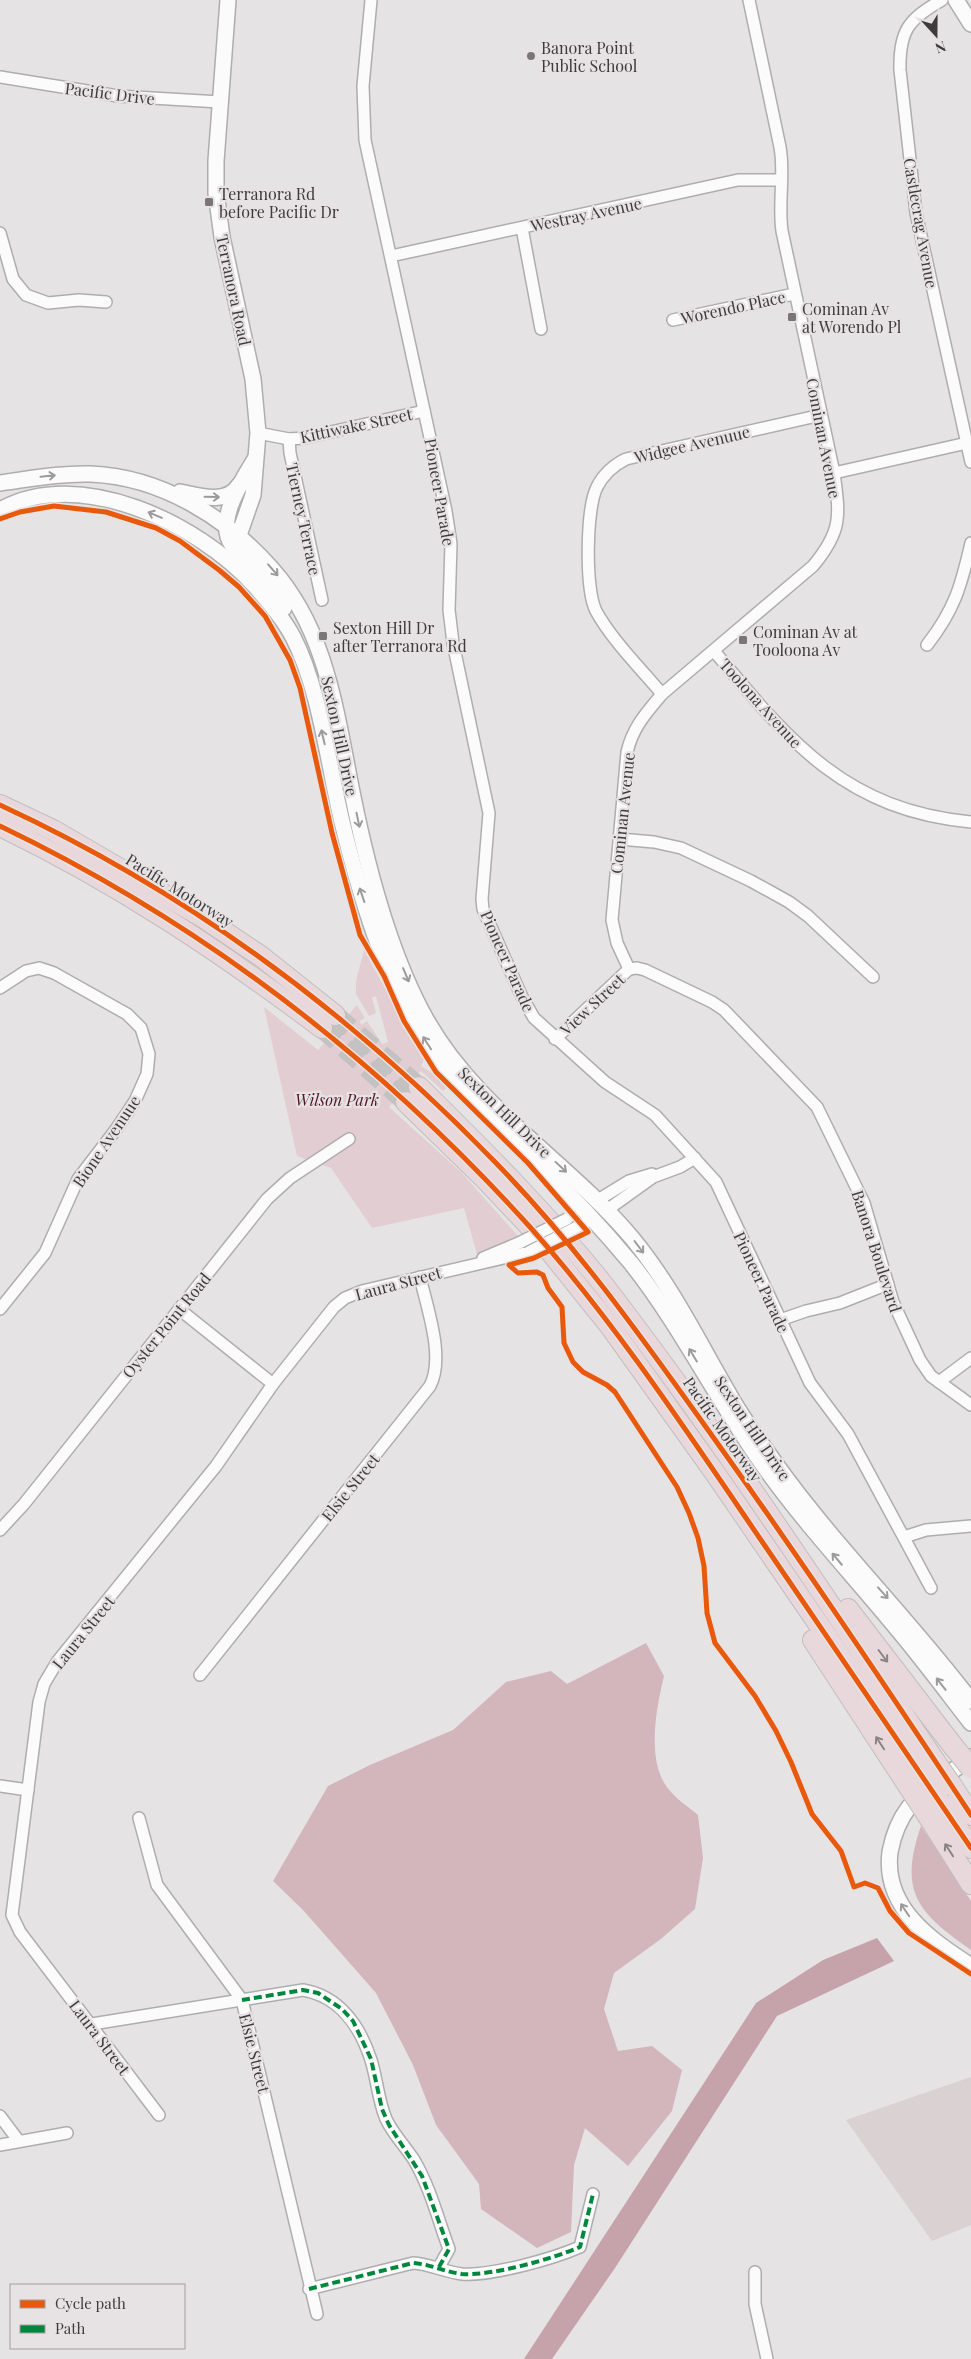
<svg xmlns="http://www.w3.org/2000/svg" width="971" height="2359" font-family="'Playfair Display',serif">
<style>
.built{fill:#dad1d3}
.green{fill:#e2ced2}
.forest{fill:#d3b6bc}
.water{fill:#c6a3ab}
.lines{fill:none;stroke-linecap:round;stroke-linejoin:round}
.highway-tunnel{stroke:#c4c1c2;stroke-width:20;stroke-dasharray:20 10;stroke-linecap:butt}
.street-casing{stroke:#afadae;stroke-width:14}
.secondary-casing{stroke:#afadae;stroke-width:18}
.highway-casing{stroke:#c1bfbf;stroke-width:22}
.street{stroke:#fbfbfb;stroke-width:11}
.secondary{stroke:#fbfbfb;stroke-width:15}
.highway{stroke:#e8d8dc;stroke-width:20}
.street-bridge-casing{stroke:#afadae;stroke-width:14;stroke-linecap:butt}
.highway-bridge-casing{stroke:#c1bfbf;stroke-width:22;stroke-linecap:butt}
.street-bridge{stroke:#fbfbfb;stroke-width:11}
.highway-bridge{stroke:#e8d8dc;stroke-width:20}
.quiet{stroke:#00873e;stroke-width:4;stroke-dasharray:8 4;stroke-linecap:butt}
.cycleway-casing{stroke:#e7e2e3;stroke-width:8}
.cycleway{stroke:#e8590c;stroke-width:5}
.oneway{stroke:#9c9b9b}
.oneway2{stroke:#8a8283}
.poi-dot{fill:#787676;stroke:#e7e2e3;stroke-width:2}
.labels{text-anchor:middle;dominant-baseline:central;stroke-width:4.5;stroke-linejoin:round;paint-order:stroke}
.poi-label{font-size:16px;fill:#3d3b3b;stroke:#e7e2e3;text-anchor:start}
.street-label{font-size:16px;fill:#3d3b3b;stroke:#e7e2e3}
.park-label{font-size:16px;font-style:italic;fill:#511428;stroke:#e7e2e3}
</style>
<rect width="100%" height="100%" fill="#e6e3e4"/>
<path class="built" d="M971 2077V2225L932 2241 846 2120Z"/>
<path class="green" d="M364 950 424 1059 421 1066 435 1075 446 1088 443 1091 421 1071 389 1107 462 1173 519 1237 477 1254 464 1208 372 1228 331 1168 297 1156 264 1007 318 1050 357 1005 365 1018 360 1021 361 1025 367 1021 382 1044 388 1042 376 996 372 998 376 1013 369 1016 356 994V981Z"/>
<g class="forest">
<path d="M646 1643 664 1676C656 1709 645 1765 671 1792 679 1801 690 1808 698 1815L703 1858 695 1909 661 1939 614 1973 604 2009 618 2051 652 2046 682 2070 672 2111 628 2166 585 2128 574 2165 571 2232 537 2248 481 2209 479 2184 436 2125 413 2065 376 1993 303 1910 273 1881 328 1786 370 1765 453 1730 506 1682 551 1671 567 1684Z"/>
<path d="M921 1826 971 1901V1950C918 1913 898 1892 921 1826Z"/>
</g>
<path class="water" d="M877 1938 894 1961 777 2016 615 2268 552 2359H524L756 2003 823 1960Z"/>
<g class="lines">
<g class="highway-tunnel">
<path d="M335 1015 419 1087"/>
<path d="M322 1028 406 1102"/>
</g>
<g class="street-casing">
<g id="street">
<path d="M371 0 363 86 365 140 446 511 451 544 449 610 453 643 489 813 482 899 483 909 522 997 534 1018 605 1082 655 1115 716 1182 810 1383 848 1434 931 1588"/>
<path d="M942 0C909 19 899 30 900 70L916 213 971 462"/>
<path d="M0 77 118 96 220 102"/>
<path d="M522 228 541 329"/>
<path d="M0 233 13 279 26 295 48 303 79 300 106 302"/>
<path d="M391 256 738 180H781"/>
<path d="M673 320 794 294"/>
<path d="M258 433 289 439 304 438 424 411"/>
<path d="M289 439 290 453 322 600"/>
<path d="M834 473 967 443"/>
<path d="M927 645C955 609 961 586 971 543"/>
<path d="M714 651C790 742 845 810 971 822"/>
<path d="M662 694C642 670 611 639 596 611 585 590 586 508 597 487 603 475 614 465 626 459L821 415"/>
<path d="M619 839 654 842 681 848 751 881 789 902 808 916 873 977"/>
<path d="M629 969 617 943 612 920 627 752C633 727 646 713 662 694L813 566C842 531 840 517 834 473L782 231C778 203 785 175 780 147L749 0"/>
<path d="M629 969 637 968 645 970 712 1002 724 1010 817 1107 864 1203 893 1302 920 1360 931 1376 971 1405"/>
<path d="M0 988 26 971 39 968 54 973 127 1014 141 1028 149 1054 147 1074 135 1101 117 1128 78 1179 45 1253 0 1309"/>
<path d="M555 1039 629 969"/>
<path d="M598 1200 629 1181 652 1174"/>
<path d="M607 1210 653 1177 680 1167 695 1158"/>
<path d="M575 1228 592 1219"/>
<path d="M483 1258 521 1242"/>
<path d="M179 1309 273 1384"/>
<path d="M780 1320 806 1311 840 1303 888 1284"/>
<path d="M939 1382 971 1358"/>
<path d="M0 1530 24 1504 267 1199 290 1178 349 1139"/>
<path d="M904 1537 926 1530 971 1526"/>
<path d="M200 1675 430 1386C445 1357 427 1308 420 1277"/>
<path d="M0 1786 28 1790"/>
<path d="M139 1818 157 1885 242 2000 317 2314"/>
<path d="M92 2024 303 1990C339 1996 360 2026 371 2060 377 2079 378 2100 386 2119 393 2134 405 2146 414 2160 430 2187 438 2219 449 2249L439 2267"/>
<path d="M159 2115 20 1932 12 1915 39 1702 44 1684 57 1662 216 1466 273 1384 334 1307 345 1298 362 1291 529 1252"/>
<path d="M0 2116 18 2140"/>
<path d="M0 2145 67 2133"/>
<path d="M755 2272V2304L767 2359"/>
<path d="M309 2289 413 2263C430 2264 445 2272 462 2274 492 2276 552 2259 580 2247L593 2194"/>
</g>
</g>
<g class="secondary-casing">
<g id="secondary">
<path d="M228 0 216 161V193L222 237 253 379 258 433 253 495 239 535"/>
<path d="M956 0 971 24"/>
<path d="M255 459C242 481 215 520 232 545 237 553 245 559 251 565 263 578 275 592 284 608"/>
<path d="M0 483C30 479 60 473 91 474 161 477 226 517 271 568 327 630 336 713 352 792 367 867 389 954 427 1021 477 1109 568 1162 632 1238 671 1285 698 1341 729 1394 742 1418 759 1440 775 1463 835 1547 909 1619 971 1701"/>
<path d="M180 492C199 496 227 505 239 485"/>
<path d="M0 510C79 465 199 524 254 585 268 601 283 618 293 637 320 689 328 764 342 822 360 896 383 973 423 1038 453 1086 495 1122 535 1160 569 1193 601 1227 631 1263 681 1326 716 1399 763 1465 804 1523 854 1576 899 1631 924 1661 947 1692 971 1723"/>
<path d="M971 1757C951 1773 926 1788 909 1807 899 1820 893 1836 890 1852 883 1908 931 1940 971 1966"/>
</g>
</g>
<g class="highway-casing">
<g id="highway">
<path d="M0 805 53 830 201 916 262 957 335 1015"/>
<path d="M0 826C116 882 220 951 322 1028"/>
<path d="M419 1087C482 1149 546 1213 602 1283 720 1436 826 1599 934 1760"/>
<path d="M406 1102 483 1177 532 1229 610 1326 715 1473 919 1771"/>
<path d="M848 1609 953 1746"/>
<path d="M813 1640 907 1784"/>
<path d="M952 1786 971 1815"/>
<path d="M940 1802 971 1848"/>
<path d="M928 1816 971 1884"/>
</g>
</g>
<use href="#street" class="street"/>
<use href="#secondary" class="secondary"/>
<use href="#highway" class="highway"/>
<g class="street-bridge-casing">
<g id="street-bridge">
<path d="M521 1242 567 1219"/>
<path d="M529 1252 575 1228"/>
</g>
</g>
<g class="highway-bridge-casing">
<g id="highway-bridge">
<path d="M953 1746 971 1768"/>
<path d="M934 1760 952 1786"/>
<path d="M919 1771 940 1802"/>
<path d="M907 1784 928 1816"/>
</g>
</g>
<use href="#street-bridge" class="street-bridge"/>
<use href="#highway-bridge" class="highway-bridge"/>
<g class="quiet">
<path d="M242 2000 303 1990 318 1993 342 2009 353 2021 371 2059 382 2109 389 2125 422 2176 449 2249 439 2267"/>
<path d="M309 2289 413 2263C430 2264 445 2272 462 2274 492 2276 552 2259 580 2247L593 2194"/>
</g>
<g class="cycleway-casing">
<g id="cycleway">
<path d="M0 519 20 512 54 506 106 512 156 528 180 541 219 570 239 587 265 616 290 660 300 688 332 833 360 935 384 976 404 1021 436 1072 528 1163 588 1232 534 1258 509 1265 518 1273 537 1272 543 1275 548 1288 562 1307 564 1343 573 1362 583 1372 607 1385 615 1392 677 1487 689 1513 698 1538 704 1566 707 1613 715 1643 755 1696 776 1731 791 1762 812 1814 841 1851 854 1887 865 1883 878 1888 890 1911 909 1933 971 1974"/>
<path d="M0 805C186 891 353 1015 496 1163 578 1247 645 1342 713 1437 802 1561 887 1688 971 1815"/>
<path d="M0 826C202 923 380 1061 530 1227 611 1318 680 1421 748 1521 823 1630 897 1739 971 1848"/>
</g>
</g>
<use href="#cycleway" class="cycleway"/>
</g>
<defs><path id="oneway-shaft" d="M-6 0H5M1.5-3L5.5 0L1.5 3" fill="none" stroke-width="1.6" stroke-linecap="round" stroke-linejoin="round" transform="scale(1.25)"/></defs>
<g class="oneway">
<use href="#oneway-shaft" transform="translate(48 476) rotate(-6)"/>
<use href="#oneway-shaft" transform="translate(212 497) rotate(1)"/>
<use href="#oneway-shaft" transform="translate(155 515) rotate(-157)"/>
<use href="#oneway-shaft" transform="translate(273 570) rotate(49)"/>
<use href="#oneway-shaft" transform="translate(323 737) rotate(-103)"/>
<use href="#oneway-shaft" transform="translate(358 820) rotate(78)"/>
<use href="#oneway-shaft" transform="translate(362 895) rotate(-109)"/>
<use href="#oneway-shaft" transform="translate(406 975) rotate(67)"/>
<use href="#oneway-shaft" transform="translate(427 1043) rotate(-123)"/>
<use href="#oneway-shaft" transform="translate(561 1167) rotate(43)"/>
<use href="#oneway-shaft" transform="translate(639 1247) rotate(53)"/>
<use href="#oneway-shaft" transform="translate(693 1355) rotate(-121)"/>
<use href="#oneway-shaft" transform="translate(837 1559) rotate(-130)"/>
<use href="#oneway-shaft" transform="translate(883 1593) rotate(48)"/>
<use href="#oneway-shaft" transform="translate(941 1684) rotate(-128)"/>
<use href="#oneway-shaft" transform="translate(905 1910) rotate(-124)"/>
</g>
<g class="oneway2">
<use href="#oneway-shaft" transform="translate(883 1656) rotate(53)"/>
<use href="#oneway-shaft" transform="translate(880 1743) rotate(-123)"/>
<use href="#oneway-shaft" transform="translate(949 1850) rotate(-123)"/>
</g>
<g class="poi-dot">
<circle cx="531" cy="56" r="5"/>
<rect x="204" y="197" width="10" height="10" rx="2.5"/>
<rect x="787" y="312" width="10" height="10" rx="2.5"/>
<rect x="318" y="631" width="10" height="10" rx="2.5"/>
<rect x="738" y="635" width="10" height="10" rx="2.5"/>
</g>
<g class="labels">
<g class="poi-label">
<text x="541" y="47">Banora Point<tspan x="541" dy="18">Public School</tspan></text>
<text x="219" y="193">Terranora Rd<tspan x="219" dy="18">before Pacific Dr</tspan></text>
<text x="802" y="308">Cominan Av<tspan x="802" dy="18">at Worendo Pl</tspan></text>
<text x="333" y="627">Sexton Hill Dr<tspan x="333" dy="18">after Terranora Rd</tspan></text>
<text x="753" y="631">Cominan Av at<tspan x="753" dy="18">Tooloona Av</tspan></text>
</g>
<g class="street-label">
<text transform="translate(110 93) rotate(7)">Pacific Drive</text>
<text transform="translate(586 214) rotate(-12)">Westray Avenue</text>
<text transform="translate(921 223) rotate(80)">Castlecrag Avenue</text>
<text transform="translate(234 290) rotate(78)">Terranora Road</text>
<text transform="translate(733 307) rotate(-12)">Worendo Place</text>
<text transform="translate(356 425) rotate(-12)">Kittiwake Street</text>
<text transform="translate(824 438) rotate(79)">Cominan Avenue</text>
<text transform="translate(692 444) rotate(-13)">Widgee Avenuue</text>
<text transform="translate(440 492) rotate(80)">Pioneer Parade</text>
<text transform="translate(304 519) rotate(78)">Tierney Terrace</text>
<text transform="translate(761 703) rotate(48)">Toolona Avenue</text>
<text transform="translate(340 736) rotate(78)">Sexton Hill Drive</text>
<text transform="translate(622 813) rotate(-84)">Cominan Avenue</text>
<text transform="translate(180 890) rotate(32)">Pacific Motorway</text>
<text transform="translate(508 961) rotate(66)">Pioneer Parade</text>
<text transform="translate(592 1004) rotate(-43)">View Street</text>
<text transform="translate(505 1112) rotate(44)">Sexton Hill Drive</text>
<text transform="translate(106 1141) rotate(-56)">Bione Avenuue</text>
<text transform="translate(877 1251) rotate(72)">Banora Boulevard</text>
<text transform="translate(762 1282) rotate(65)">Pioneer Parade</text>
<text transform="translate(398 1283) rotate(-15)">Laura Street</text>
<text transform="translate(166 1325) rotate(-51)">Oyster Point Road</text>
<text transform="translate(753 1428) rotate(56)">Sexton Hill Drive</text>
<text transform="translate(723 1429) rotate(55)">Pacific Motorway</text>
<text transform="translate(350 1487) rotate(-51)">Elsie Street</text>
<text transform="translate(83 1632) rotate(-51)">Laura Street</text>
<text transform="translate(100 2037) rotate(53)">Laura Street</text>
<text transform="translate(255 2053) rotate(76)">Elsie Street</text>
</g>
<g class="park-label">
<text x="337" y="1099">Wilson Park</text>
</g>
</g>
<rect x="10" y="2284" width="175" height="65" fill="#e7e2e3" stroke="#a39fa0"/>
<rect x="20" y="2300" width="25" height="8" fill="#e8590c" stroke="#a39fa0"/>
<text x="55" y="2309" font-size="15" fill="#3d3b3b">Cycle path</text>
<rect x="20" y="2325" width="25" height="8" fill="#00873e" stroke="#a39fa0"/>
<text x="55" y="2334" font-size="15" fill="#3d3b3b">Path</text>
<g transform="translate(936 35) rotate(159)" stroke="#e7e2e3" stroke-width="4" paint-order="stroke">
<path d="M0-4L9 19L0 12L-9 19Z" fill="#3d3b3b"/>
<text y="-8" font-size="14" font-weight="bold" text-anchor="middle" fill="#3d3b3b">N</text>
</g>
</svg>
